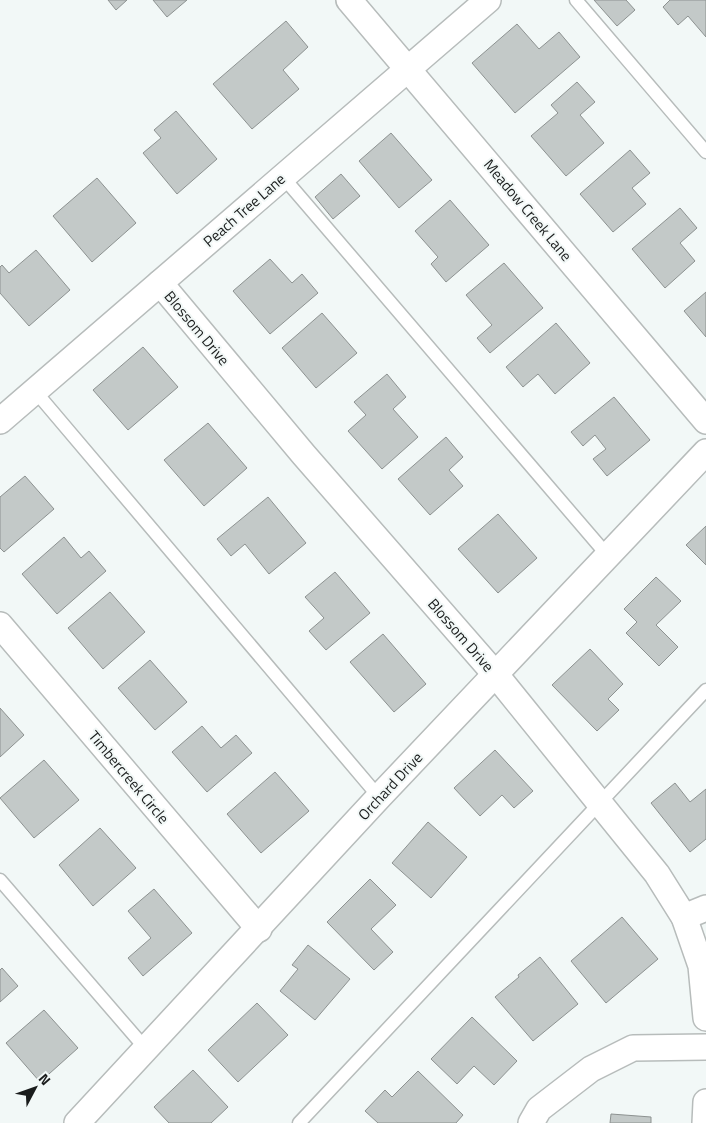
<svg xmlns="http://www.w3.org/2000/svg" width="706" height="1123" font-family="'Titillium Web',sans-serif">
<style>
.building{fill:#c3c9c8;stroke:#8d9291}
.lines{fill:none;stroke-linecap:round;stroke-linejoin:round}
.service-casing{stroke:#b7bcbb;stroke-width:15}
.minor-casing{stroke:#b7bcbb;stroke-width:28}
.service{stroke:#fff;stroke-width:12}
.minor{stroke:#fff;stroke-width:25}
.labels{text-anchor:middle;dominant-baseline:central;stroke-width:4;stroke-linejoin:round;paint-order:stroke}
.street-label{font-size:15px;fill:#1a1c1c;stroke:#f2f8f7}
</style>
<rect width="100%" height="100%" fill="#f2f8f7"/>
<g class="building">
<path d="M108 0H127L116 10Z"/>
<path d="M153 0H187L167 17Z"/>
<path d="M594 0H626L635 10 617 26Z"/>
<path d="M670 0H706V37L688 16 678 25 663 7Z"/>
<path d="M286 21 308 47 283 70 299 89 252 129 213 84Z"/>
<path d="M517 24 539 49 559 32 580 57 515 113 472 63Z"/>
<path d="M577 82 595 102 580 115 604 143 566 176 531 136 558 113 551 105Z"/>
<path d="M176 111 217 159 177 194 143 153 161 138 154 130Z"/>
<path d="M391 133 432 180 399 208 359 161Z"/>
<path d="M630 150 650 173 632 188 646 204 613 232 580 194Z"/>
<path d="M341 174 360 196 333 219 315 197Z"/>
<path d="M97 178 136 223 92 262 53 216Z"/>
<path d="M450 200 489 245 446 282 431 264 438 257 415 231Z"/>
<path d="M680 208 697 228 680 243 695 261 665 288 632 249Z"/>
<path d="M36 250 70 290 29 326 0 293V267L2 265 9 273Z"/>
<path d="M270 259 292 283 302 274 318 293 270 334 233 291Z"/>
<path d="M504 263 543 308 490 353 477 338 492 325 466 295Z"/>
<path d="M706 292V337L684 311Z"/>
<path d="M322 313 357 353 316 388 282 348Z"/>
<path d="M556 323 590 363 555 394 538 374 523 387 506 367Z"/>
<path d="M143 347 178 387 128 430 93 390Z"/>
<path d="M387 374 406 397 393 409 418 437 382 469 348 431 366 415 354 402Z"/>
<path d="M614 397 650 440 607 476 593 459 606 449 595 435 583 446 571 432Z"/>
<path d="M208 423 247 468 204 506 164 460Z"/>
<path d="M446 437 463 457 449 470 463 486 430 515 398 479Z"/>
<path d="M25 476 54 509 4 552 0 548V497Z"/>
<path d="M268 497 306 543 269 574 245 544 231 556 217 539Z"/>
<path d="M498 514 537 558 498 593 458 549Z"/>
<path d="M706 526V565L686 545Z"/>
<path d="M64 537 81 558 89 551 106 571 57 614 22 574Z"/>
<path d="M335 572 370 613 326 650 309 631 324 618 305 597Z"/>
<path d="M656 577 681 601 656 625 678 647 659 666 626 633 637 622 624 609Z"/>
<path d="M110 592 145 632 103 669 68 628Z"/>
<path d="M383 634 426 684 394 712 350 662Z"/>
<path d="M590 649 623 684 608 699 619 710 597 731 552 685Z"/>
<path d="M150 660 187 702 155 730 118 688Z"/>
<path d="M0 708 24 735 0 757Z"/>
<path d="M202 726 221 748 236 735 252 753 207 792 172 752Z"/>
<path d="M495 750 533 791 514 808 502 795 480 816 454 788Z"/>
<path d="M44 760 79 800 34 838 0 798Z"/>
<path d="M275 772 309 811 261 853 227 814Z"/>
<path d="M675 783 690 802 706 789V839L690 852 651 803Z"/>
<path d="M428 822 467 857 431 898 392 863Z"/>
<path d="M100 828 136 868 93 906 59 865Z"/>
<path d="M370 879 396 905 371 929 393 952 374 970 327 922Z"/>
<path d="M154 889 192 933 143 976 128 958 151 938 128 911Z"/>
<path d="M622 917 658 959 606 1003 571 961Z"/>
<path d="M308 945 350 979 315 1020 280 991 298 969 292 965Z"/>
<path d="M540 957 578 1004 533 1041 495 997 519 977 518 975Z"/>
<path d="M2 968 18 986 0 1002V970Z"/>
<path d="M257 1003 288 1035 238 1082 208 1050Z"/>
<path d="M44 1010 78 1048 40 1082 6 1043Z"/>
<path d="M472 1017 517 1061 494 1085 474 1066 457 1084 431 1059Z"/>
<path d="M193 1070 228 1107 211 1123H169L154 1107Z"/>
<path d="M418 1071 463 1115 456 1123H378L365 1111 385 1090 392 1097Z"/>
<path d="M611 1114 651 1117V1123H610Z"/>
</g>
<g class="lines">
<g class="service-casing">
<g id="service">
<path d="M576 0 706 152"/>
<path d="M283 177 608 556"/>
<path d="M35 391 379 797"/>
<path d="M0 880 146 1049"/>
<path d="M299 1123 706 690"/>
</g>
</g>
<g class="minor-casing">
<g id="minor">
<path d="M349 0 706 421"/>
<path d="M160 283 304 455 496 675 657 874 684 917 701 966 706 1018"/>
<path d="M0 421 488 0"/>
<path d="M0 625 259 929"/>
<path d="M684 917 706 908"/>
<path d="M77 1123 379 797 706 452"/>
<path d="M531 1123 539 1109 591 1069 633 1048 706 1047"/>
<path d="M705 1123 706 1102"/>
</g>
</g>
<use href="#service" class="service"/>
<use href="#minor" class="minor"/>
</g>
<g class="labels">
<g class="street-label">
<text transform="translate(244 210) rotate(-41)">Peach Tree Lane</text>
<text transform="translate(528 210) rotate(50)">Meadow Creek Lane</text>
<text transform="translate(197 328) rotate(50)">Blossom Drive</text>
<text transform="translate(461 635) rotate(49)">Blossom Drive</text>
<text transform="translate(129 777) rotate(50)">Timbercreek Circle</text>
<text transform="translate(390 786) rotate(-47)">Orchard Drive</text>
</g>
</g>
<g transform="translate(35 1088) rotate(49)" stroke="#f2f8f7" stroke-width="4" paint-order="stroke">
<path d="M0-4L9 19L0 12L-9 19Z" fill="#1a1c1c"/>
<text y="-8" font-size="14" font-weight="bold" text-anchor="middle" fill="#1a1c1c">N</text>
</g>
</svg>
